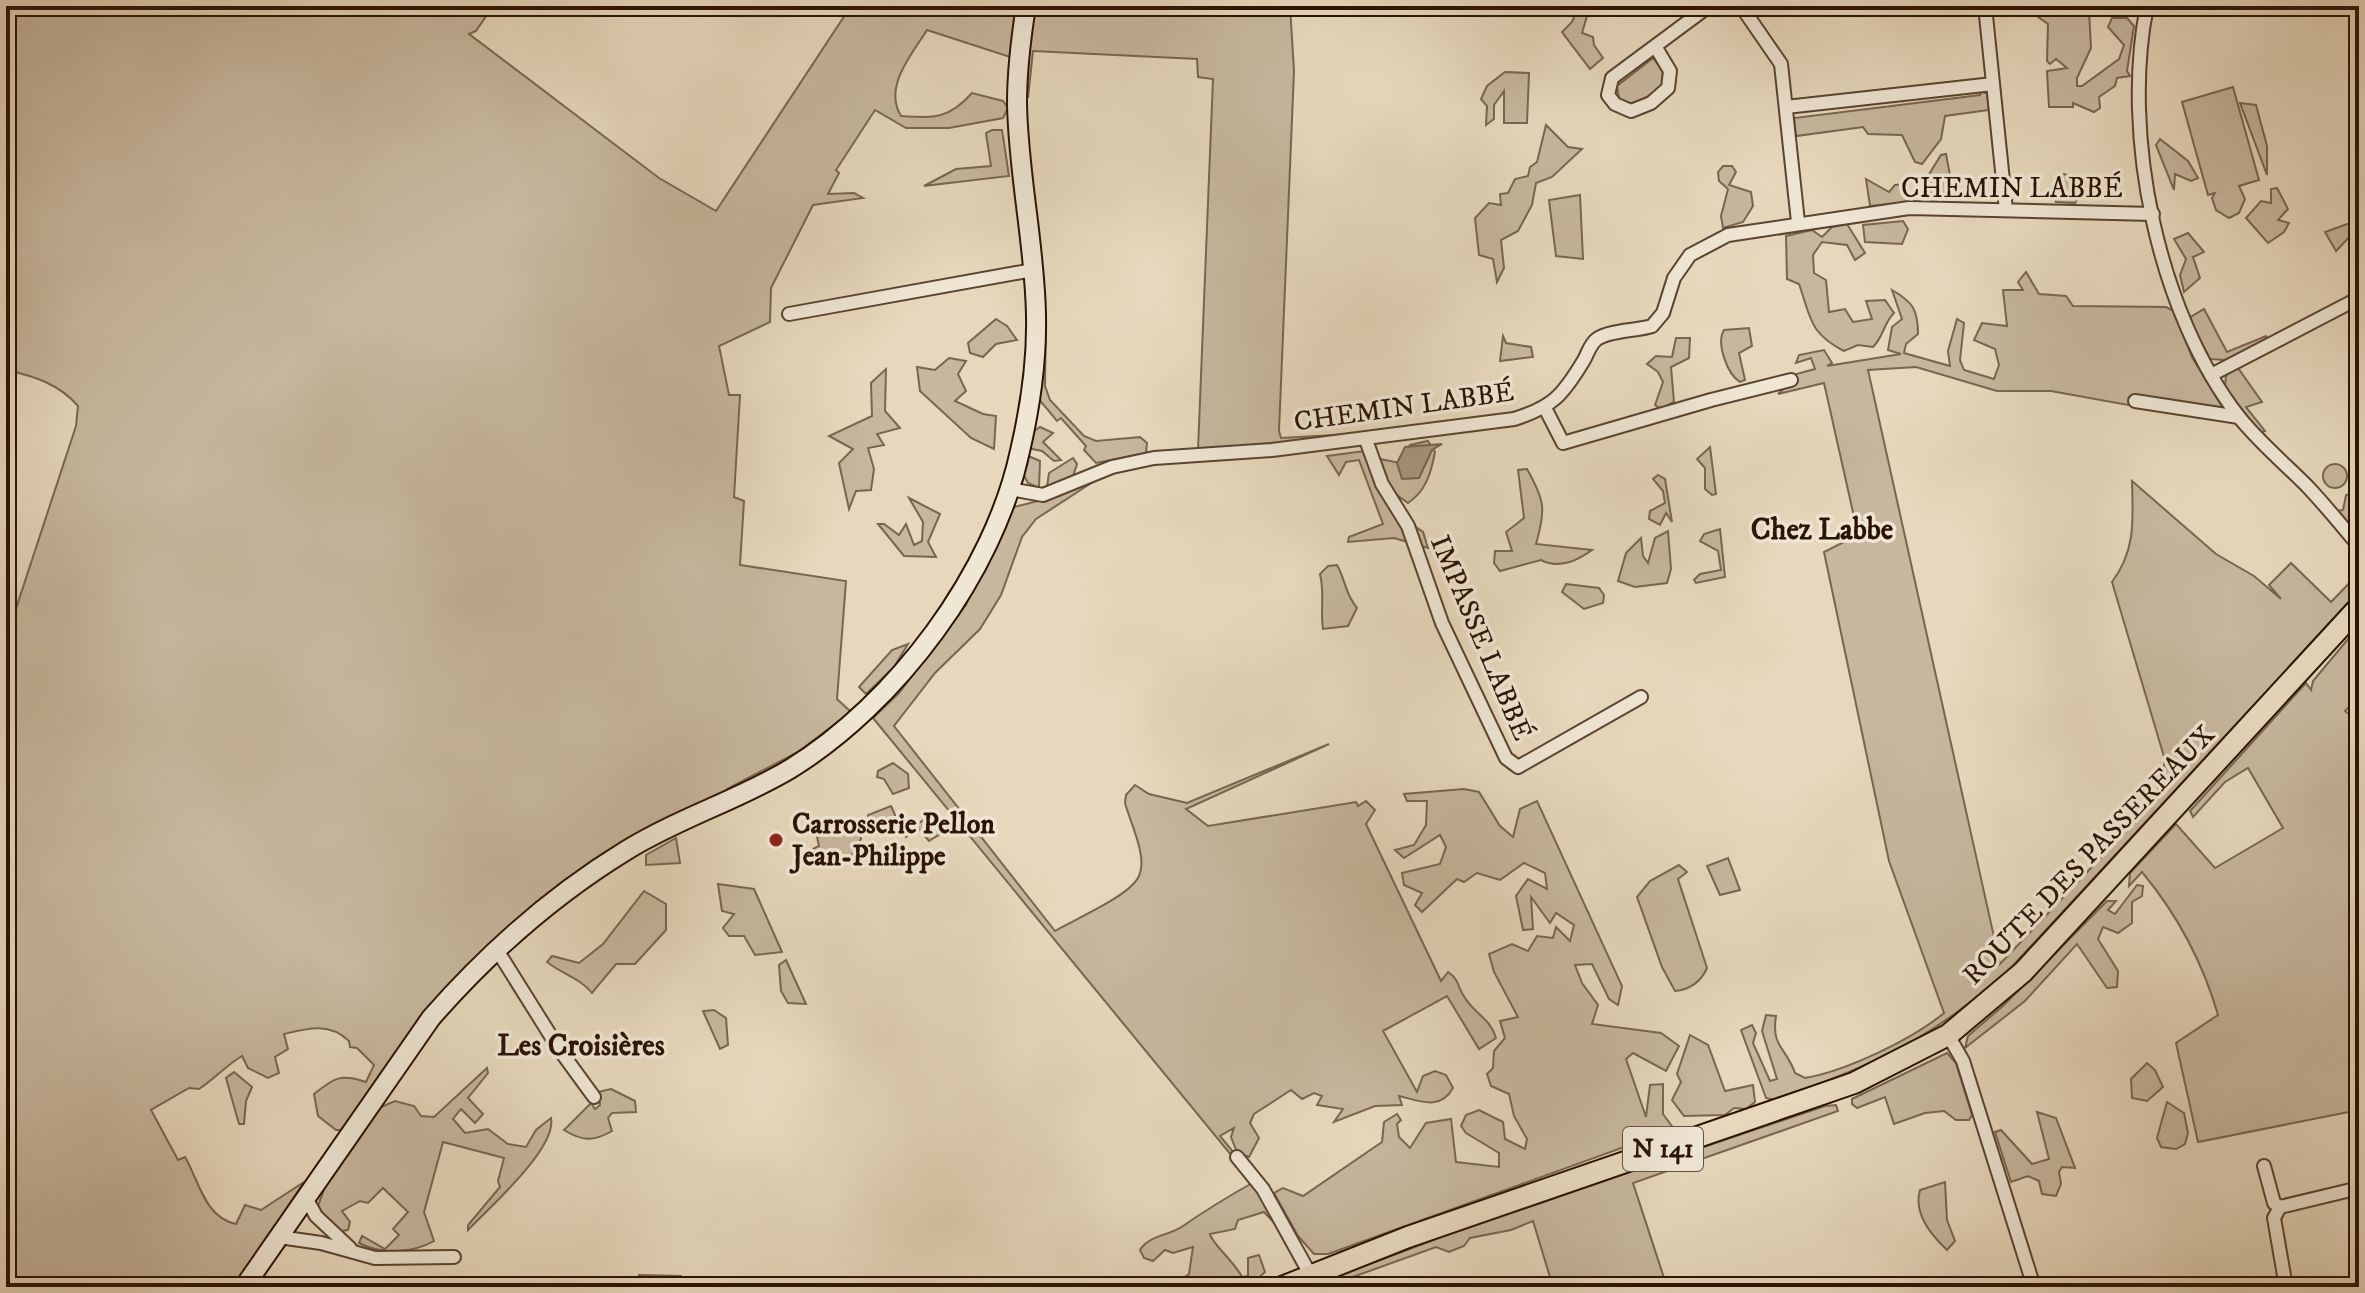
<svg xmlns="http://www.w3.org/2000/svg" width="2365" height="1293" font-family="'IM FELL DW Pica',serif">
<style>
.green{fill:#c7b79e;stroke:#796551;stroke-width:2}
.water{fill:#a7957e;stroke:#75614d;stroke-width:2}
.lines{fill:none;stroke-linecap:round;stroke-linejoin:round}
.minor-casing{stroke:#5a4432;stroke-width:16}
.tertiary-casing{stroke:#5a4432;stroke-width:20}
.secondary-casing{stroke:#2b1304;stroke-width:22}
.primary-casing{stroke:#2b1304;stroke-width:24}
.minor{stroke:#efe6d4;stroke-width:12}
.tertiary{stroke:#efe6d4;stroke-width:16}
.secondary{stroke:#efe6d4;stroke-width:18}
.primary{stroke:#e7d8bd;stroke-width:20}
.poi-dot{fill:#8f2418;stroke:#efe6d4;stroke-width:3}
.labels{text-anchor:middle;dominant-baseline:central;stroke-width:7;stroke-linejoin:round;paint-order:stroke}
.shield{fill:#efe6d4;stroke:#665242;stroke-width:2}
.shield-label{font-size:26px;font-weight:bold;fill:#2b1304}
.street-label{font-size:28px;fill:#2b1304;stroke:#efe6d4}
.poi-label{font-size:28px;font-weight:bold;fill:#2b1304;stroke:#efe6d4;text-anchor:start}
.neighbourhood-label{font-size:30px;font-weight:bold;fill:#2b1304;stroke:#efe6d4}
</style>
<rect width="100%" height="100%" fill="#e7d8bd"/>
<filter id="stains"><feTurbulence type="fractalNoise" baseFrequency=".0025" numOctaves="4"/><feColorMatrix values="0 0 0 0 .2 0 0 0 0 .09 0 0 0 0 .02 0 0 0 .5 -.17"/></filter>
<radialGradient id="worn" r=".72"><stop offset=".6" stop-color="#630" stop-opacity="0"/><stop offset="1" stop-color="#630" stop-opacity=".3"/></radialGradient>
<g class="green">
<path d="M6 6H493L476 31 469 34 659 178 716 211 851 6H1017L1010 57 927 30C912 54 883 87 901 116 935 118 949 119 972 93L1003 101 1008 108 1003 118 949 128H906L875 110 836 170 839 173 828 194 854 193 863 198 813 205 771 288 770 322 719 346 729 395H740L734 497 744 501 740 565 846 581 837 699 851 712 798 752 727 789 723 796 603 853 445 989 346 1130H336L318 1116 314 1094C334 1078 341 1073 366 1082L374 1065 357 1048 350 1047 349 1041C330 1022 308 1028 284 1034L288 1049 275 1057 279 1073 268 1078 248 1068 242 1056C225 1066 215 1079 199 1089L189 1088 151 1110 178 1160 185 1157C199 1181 205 1218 236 1224L245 1205 261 1210 304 1182 235 1287H10L6 1282V639L76 426 78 406C59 384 34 376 6 370Z"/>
<path d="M1035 6H1290L1294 71 1279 431 1281 438 1389 432 1198 450 1213 79 1198 77 1197 59 1033 51 1028 98 1026 55Z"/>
<path d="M1579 6H1590L1582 33 1593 37 1594 45 1603 58 1590 69 1562 32 1572 22Z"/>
<path d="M2058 6H2086L2089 10 2091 48 2077 78V86H2082L2119 59 2124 45 2108 27 2112 18H2127L2134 26 2127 71 2130 76 2117 78 2115 86 2099 97 2100 108 2094 112 2073 103V107H2049L2047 71 2067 68 2056 59 2050 64 2047 61 2048 24 2038 17 2055 13Z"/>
<path d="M1653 58 1663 71 1662 86C1648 96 1637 110 1619 99L1617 86Z"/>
<path d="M1505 72 1529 73 1527 123H1504V91L1494 105V119L1486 125 1487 106 1481 99 1487 86Z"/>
<path d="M2233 87 2259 180 2239 186 2245 199 2239 213 2229 218 2216 210 2212 198 2215 193 2208 195 2182 102Z"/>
<path d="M1982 91 1987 94 1989 110 1945 116 1941 139 1922 164 1915 162 1902 135 1868 134 1863 127 1796 136 1794 118 1980 95Z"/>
<path d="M2240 103 2256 105 2267 146V175Z"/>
<path d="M1546 125 1568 147 1582 149 1552 177 1536 183 1532 205 1518 231 1501 240 1504 268 1497 282 1493 259 1479 255 1475 218 1489 203 1501 205 1500 194 1508 193 1515 179 1528 176 1530 167 1537 162Z"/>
<path d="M992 130H1002L1009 176 924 186 956 169 991 166 986 133Z"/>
<path d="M2160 139 2188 161 2198 178 2191 181 2175 174 2174 190 2156 145Z"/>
<path d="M1946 154 1952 186 1935 201 1926 179 1941 155Z"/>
<path d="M1723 166H1732L1736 172 1729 185 1751 192 1753 206 1743 222 1723 228 1721 216 1728 189 1719 181 1718 172Z"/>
<path d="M2064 174 2087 183 2075 203 2056 202 2054 180Z"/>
<path d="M1866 179 1889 192 1895 185 1905 184 1911 202 1870 206Z"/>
<path d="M2277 188 2288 209 2278 220 2289 223 2284 232 2268 243 2246 218 2261 201 2271 203V189Z"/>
<path d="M1580 195 1583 259 1556 256 1549 200Z"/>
<path d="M1903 221 1908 229 1902 244 1865 242 1863 225Z"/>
<path d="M2353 222 2358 228 2336 251 2325 232Z"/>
<path d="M1847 224 1865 253 1855 260 1847 245 1822 242 1813 255 1814 273 1826 280 1829 312 1845 309 1853 322 1872 319 1866 301 1885 300 1894 313C1883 324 1884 336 1873 347L1858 345 1844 351C1809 333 1811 318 1799 284L1787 279 1786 236 1812 230 1822 237 1832 227Z"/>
<path d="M2188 233 2204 252 2193 257 2200 278 2184 292 2180 275 2186 259 2174 239Z"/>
<path d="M2026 272 2039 294 2066 296 2073 306 2166 307 2174 311 2192 357 2224 410 2141 397 2128 405 2051 391H1997L1916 367 1868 370 2000 964 2108 850 2109 825C2151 816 2158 800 2165 760L2112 582C2136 550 2133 520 2132 481L2216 554 2254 576 2281 599 2269 585 2291 563 2331 602 2359 573V591L2007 972C1930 1040 1871 1067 1774 1100L1766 1098 1741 1030 1752 1025 1756 1033 1753 1043 1770 1081 1777 1079 1762 1031 1766 1015 1776 1016C1771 1047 1786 1047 1795 1073L1805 1078C1846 1071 1913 1039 1944 1013L1889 861 1824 552 1852 538 1857 530 1824 383 1778 394 1788 385 1789 376 1815 369 1811 358 1796 363 1799 355 1824 350 1832 363 1827 366 1901 354 1888 350 1892 327 1902 319 1892 290C1913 302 1918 310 1918 334L1906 344 1904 353 1950 366 1948 351 1957 319 1964 323 1960 360 1964 370 1994 379 1999 365 1995 349 1974 340 1982 323 2007 326 2003 290H2023L2018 282Z"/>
<path d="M2204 309 2227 352 2266 336 2268 340 2225 360 2210 359 2189 318Z"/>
<path d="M1046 312 1045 386 1050 400 1084 436 1096 441 1140 437 1147 443 1146 453 1096 463 1084 450 1086 446 1061 418 1057 421 1037 397Z"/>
<path d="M996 319 1007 326 1017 340 996 344 983 357 970 353 968 343Z"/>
<path d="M1749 328 1752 346 1739 353 1745 380 1740 382C1727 374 1716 343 1724 330Z"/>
<path d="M1503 336 1506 343 1531 347 1533 357 1500 361Z"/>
<path d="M1676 338H1690L1689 358 1671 367 1674 402 1661 409 1655 405 1663 382 1658 372 1647 364 1656 356 1672 357Z"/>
<path d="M949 358 966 361 958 374 966 391 955 401 983 414 996 416 994 449 971 438 920 391 917 367 935 370Z"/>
<path d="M2238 368 2262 402 2246 407 2265 431 2260 433 2225 387 2226 375Z"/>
<path d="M886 369 885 411 900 428 877 434 884 445 868 448 874 469 871 490 856 491 849 509 839 463 853 449 829 436 872 416 871 383Z"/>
<path d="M1040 427 1053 433 1043 442 1061 460 1054 461 1042 451 1027 448 1031 433Z"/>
<path d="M1428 441 1435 452C1431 473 1426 491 1408 503L1394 493 1397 514 1423 532 1428 548 1394 538 1348 542 1349 537 1383 524 1359 460 1346 462 1339 475 1327 456 1364 451 1374 476 1380 459 1400 463 1410 445Z"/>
<path d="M1710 447 1716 494 1712 495 1705 489V468L1697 459Z"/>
<path d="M1026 455 1040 461 1039 488 1028 483 1022 472Z"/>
<path d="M1073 458 1077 464 1073 476 1047 487 1049 473Z"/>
<circle cx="2335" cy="476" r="12"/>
<path d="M1527 469C1545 501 1546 509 1536 544L1592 550C1577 561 1558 569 1541 560L1500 571 1494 563 1495 551H1512L1506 532 1524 518 1518 470Z"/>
<path d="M1658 475 1665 479 1672 522 1666 513 1660 525 1649 519 1650 511 1665 503 1663 491 1653 479Z"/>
<path d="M1099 478 1036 519 1022 537 1001 595 980 629 935 673 894 726 1055 931C1075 919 1130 896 1139 876 1148 857 1130 822 1125 803L1126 795 1135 785 1149 794 1187 803 1329 744 1186 809 1208 826 1356 802 1358 806 1366 801 1375 810 1366 824 1441 981 1448 972C1460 980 1457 987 1465 998 1476 1015 1490 1018 1496 1038L1479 1049 1447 996 1383 1031 1417 1092 1423 1076 1435 1071 1446 1075 1453 1088C1440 1111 1420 1101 1399 1096L1402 1105 1375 1106 1334 1122 1343 1109 1317 1105 1322 1096 1314 1093 1302 1099 1291 1090 1254 1114 1250 1123 1259 1138 1249 1157 1237 1152 1231 1137 1234 1128 1220 1136 1234 1153 1231 1155 873 718 899 693 966 605 1010 508 1058 496Z"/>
<path d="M2359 491V536L2337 511 2343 510 2346 495Z"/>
<path d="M909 498 940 514 928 542 936 557 904 556 878 524H884L899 535 906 524 914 545 922 541 923 522Z"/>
<path d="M1720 529 1725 577 1696 583 1694 580 1700 574 1721 570 1718 551 1700 541 1704 534Z"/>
<path d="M1668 531 1671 569 1667 583 1635 587 1618 581 1626 553 1641 538 1643 556 1648 563 1655 538Z"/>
<path d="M1337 565C1346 581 1345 594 1357 608L1348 626 1323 629C1320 609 1325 594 1320 574L1328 566Z"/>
<path d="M1566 584 1599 588 1604 595 1603 603 1584 609 1562 592Z"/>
<path d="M2359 626V697L2345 711 2359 722V1110L2198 1142 2176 1043 2218 1015C2203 963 2176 913 2142 872L2129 886 2130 873 2176 824 2215 868 2283 828 2248 768 2225 782 2193 817 2190 811 2306 683 2311 690 2313 681Z"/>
<path d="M908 644 894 667 866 694 859 687 892 650Z"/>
<path d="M893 763 908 774 909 788 893 794 884 779 877 777 878 771Z"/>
<path d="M1464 789 1479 792 1500 826 1513 837 1520 809 1537 801 1622 986 1618 1005 1609 999 1592 964 1575 965 1582 983 1598 1005 1592 1024 1661 1033 1679 1046 1666 1071 1633 1053 1626 1059 1646 1117 1650 1085 1663 1084V1114L1674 1129 1328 1254H1314L1298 1236 1274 1193 1283 1188 1303 1196 1382 1142 1384 1122 1397 1114 1401 1120 1397 1124 1399 1137 1410 1148 1426 1123 1451 1119 1456 1162 1499 1167V1153L1466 1133 1461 1126 1466 1115 1479 1110 1503 1122 1505 1139 1525 1149 1527 1139 1514 1116 1509 1094 1491 1086 1487 1074 1493 1068 1494 1051 1505 1038 1500 1021 1518 1017 1494 972 1489 954 1512 944 1528 951 1537 936 1553 938 1556 927 1570 941 1574 925 1556 913 1550 923 1531 897 1533 929 1523 930 1516 896 1528 879 1547 889 1545 873 1524 863 1500 880 1477 873 1464 882 1457 879 1422 912 1415 905 1422 893 1404 885 1402 873 1440 864 1446 847 1440 835 1404 858 1395 850 1414 845 1426 825 1427 801H1407L1404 794Z"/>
<path d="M891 806 896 817 883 832 871 827 868 815Z"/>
<path d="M927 817 939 823 942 833 929 841 919 829 906 837 903 822 917 825Z"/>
<path d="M858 824 861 839 848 862 818 865 811 850 819 846 817 837Z"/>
<path d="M676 838 680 863 646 865V855Z"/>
<path d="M1728 858 1740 890 1720 895 1707 866Z"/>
<path d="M1679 865 1687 872 1678 879 1707 968C1701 982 1689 990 1675 991L1662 967 1637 897 1650 881Z"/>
<path d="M718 884 754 889 782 952 755 955 744 936H729L723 928 734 914 722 911Z"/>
<path d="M2137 885 2143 886 2142 896 2132 902V923L2118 933 2103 927 2098 939 2118 971 2117 987 2107 988 2077 944 2025 1001 1965 1048 1968 1036 2004 1005 2107 901H2116L2108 910 2115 914Z"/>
<path d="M644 891 666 904V930L635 964H616L592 993C580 978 562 974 547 962L552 956 579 963 603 944Z"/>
<path d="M786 960 806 1004 788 1003 781 991 779 965Z"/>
<path d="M714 1010 726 1018 728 1045 720 1049 703 1011Z"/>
<path d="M1690 1035 1708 1045 1725 1091 1753 1085 1755 1102 1746 1109 1734 1108 1725 1115 1684 1116 1672 1100 1681 1082 1677 1074Z"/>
<path d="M1947 1053 1956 1063 1972 1115 1969 1120H1956L1944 1111 1925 1113 1894 1124 1885 1097 1857 1108 1852 1104V1099Z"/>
<path d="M2147 1063 2155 1070 2163 1087 2147 1101 2132 1098 2131 1079Z"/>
<path d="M487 1068 488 1073 468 1098 483 1114 475 1123 461 1109 453 1119 465 1133 488 1129 508 1144 526 1147 536 1130 551 1118C557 1148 490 1207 468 1230V1225L500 1187 498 1181 504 1158 443 1142 424 1212 434 1241C413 1253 381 1255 359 1243L362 1236 385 1249 399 1235 393 1229 408 1212 383 1188 368 1203 360 1201 342 1211 350 1222 348 1230 341 1231 324 1217 318 1206 332 1168 348 1155 381 1107 395 1101 414 1106 421 1116 434 1117Z"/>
<path d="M234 1072 252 1087 246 1101 244 1124H239L226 1078Z"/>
<path d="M611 1089 635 1101 636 1112 612 1113 608 1118 612 1131C593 1142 582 1141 564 1130L591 1103 595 1109 600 1105 598 1092Z"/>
<path d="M2167 1102 2184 1113 2188 1133 2185 1144 2176 1149 2161 1147 2157 1138Z"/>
<path d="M1836 1105 1838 1111 1633 1183 1667 1287H1553L1533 1221 1511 1230 1470 1238 1464 1246 1449 1252 1436 1247 1325 1287H1308L1479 1223 1825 1106Z"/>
<path d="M2037 1112 2056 1118 2075 1168 2062 1167 2059 1172 2061 1184 2056 1196 2042 1194 2039 1181 2028 1176 2011 1182 1995 1132 2001 1130 2032 1164 2049 1159Z"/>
<path d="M1254 1182 1281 1230 1264 1212 1238 1220 1235 1229 1210 1234C1212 1244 1234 1261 1242 1277L1248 1276V1258L1259 1255 1265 1272 1249 1287H1133L1149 1277 1175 1284 1189 1274 1193 1247 1173 1253 1165 1250 1153 1261 1144 1258 1140 1250C1149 1235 1169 1236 1183 1226 1206 1210 1229 1196 1254 1182Z"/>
<path d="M1945 1182 1947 1220 1955 1241 1947 1250C1932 1236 1913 1213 1920 1190Z"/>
<path d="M639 1275 681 1276 684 1287H638Z"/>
</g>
<path class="water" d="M1442 444 1432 450 1419 478 1402 479 1397 463 1405 447Z"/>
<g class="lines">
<g class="minor-casing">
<g id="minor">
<path d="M1741 6 1781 64 1798 222"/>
<path d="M1985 6 2006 210"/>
<path d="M2147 6C2121 134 2158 313 2239 417 2259 442 2284 463 2307 486 2325 505 2342 526 2359 546"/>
<path d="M1655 46 1670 71 1668 88 1651 103 1631 111 1615 104 1608 95 1612 78 1709 6"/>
<path d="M1786 107 1993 84"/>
<path d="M789 314 1033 270"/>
<path d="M2211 375 2359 298"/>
<path d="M2135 401 2239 417"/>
<path d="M1545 408 1563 443 1711 400 1791 380"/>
<path d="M1366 440 1382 484 1408 526 1442 623 1506 758 1518 767 1641 697"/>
<path d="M1010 489 1043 495 1112 467 1154 458 1272 450 1514 419C1553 407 1563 395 1584 360 1588 353 1590 344 1597 339 1610 330 1636 331 1652 326L1663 313 1674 278 1690 255 1728 235 1909 208 2153 214"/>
<path d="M497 950 559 1049 594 1097"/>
<path d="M1948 1035 1963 1061 2034 1287"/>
<path d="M1237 1157 1263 1189 1310 1274"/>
<path d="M2264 1166 2274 1203 2280 1207"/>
<path d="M306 1198 316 1216 350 1248"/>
<path d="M279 1237 321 1243 375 1258 454 1257"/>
<path d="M2286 1287 2274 1218 2280 1207 2359 1188"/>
</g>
</g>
<g class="tertiary-casing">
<path id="tertiary" d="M6 1285 7 1287"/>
</g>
<g class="secondary-casing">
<path id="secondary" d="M244 1287 431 1018C487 954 555 894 627 850 679 818 738 800 790 769 896 704 994 573 1020 451 1030 408 1037 360 1036 316 1035 245 1018 174 1017 103 1017 70 1021 38 1026 6"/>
</g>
<g class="primary-casing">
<path id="primary" d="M1282 1287 1408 1237 1854 1083 1948 1035 2023 972 2359 607"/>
</g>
<use href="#minor" class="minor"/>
<use href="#tertiary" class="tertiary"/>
<use href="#secondary" class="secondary"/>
<use href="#primary" class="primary"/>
</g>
<circle class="poi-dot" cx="776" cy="840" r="8"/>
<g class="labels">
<rect class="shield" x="1623" y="1127" width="80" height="44" rx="6"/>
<g class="shield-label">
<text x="1663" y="1149">N 141</text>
</g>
<g class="street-label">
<text x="2012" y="188">CHEMIN LABBÉ</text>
<text transform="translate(1404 407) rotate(-8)">CHEMIN LABBÉ</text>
<text transform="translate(1481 638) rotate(67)">IMPASSE LABBÉ</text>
<text transform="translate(2089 855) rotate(-46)">ROUTE DES PASSEREAUX</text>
</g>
<g class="poi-label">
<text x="792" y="824">Carrosserie Pellon<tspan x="792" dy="32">Jean-Philippe</tspan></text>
</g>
<g class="neighbourhood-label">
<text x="1822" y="530">Chez Labbe</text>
<text x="581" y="1046">Les Croisières</text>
</g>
</g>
<rect width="2365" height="1293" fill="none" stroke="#e7d8bd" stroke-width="32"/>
<rect x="8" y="8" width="2349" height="1277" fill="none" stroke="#2b1304" stroke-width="4"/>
<rect x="16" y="16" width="2333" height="1261" fill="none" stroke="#2b1304" stroke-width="2"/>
<rect width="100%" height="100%" filter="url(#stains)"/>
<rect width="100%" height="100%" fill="url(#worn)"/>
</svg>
